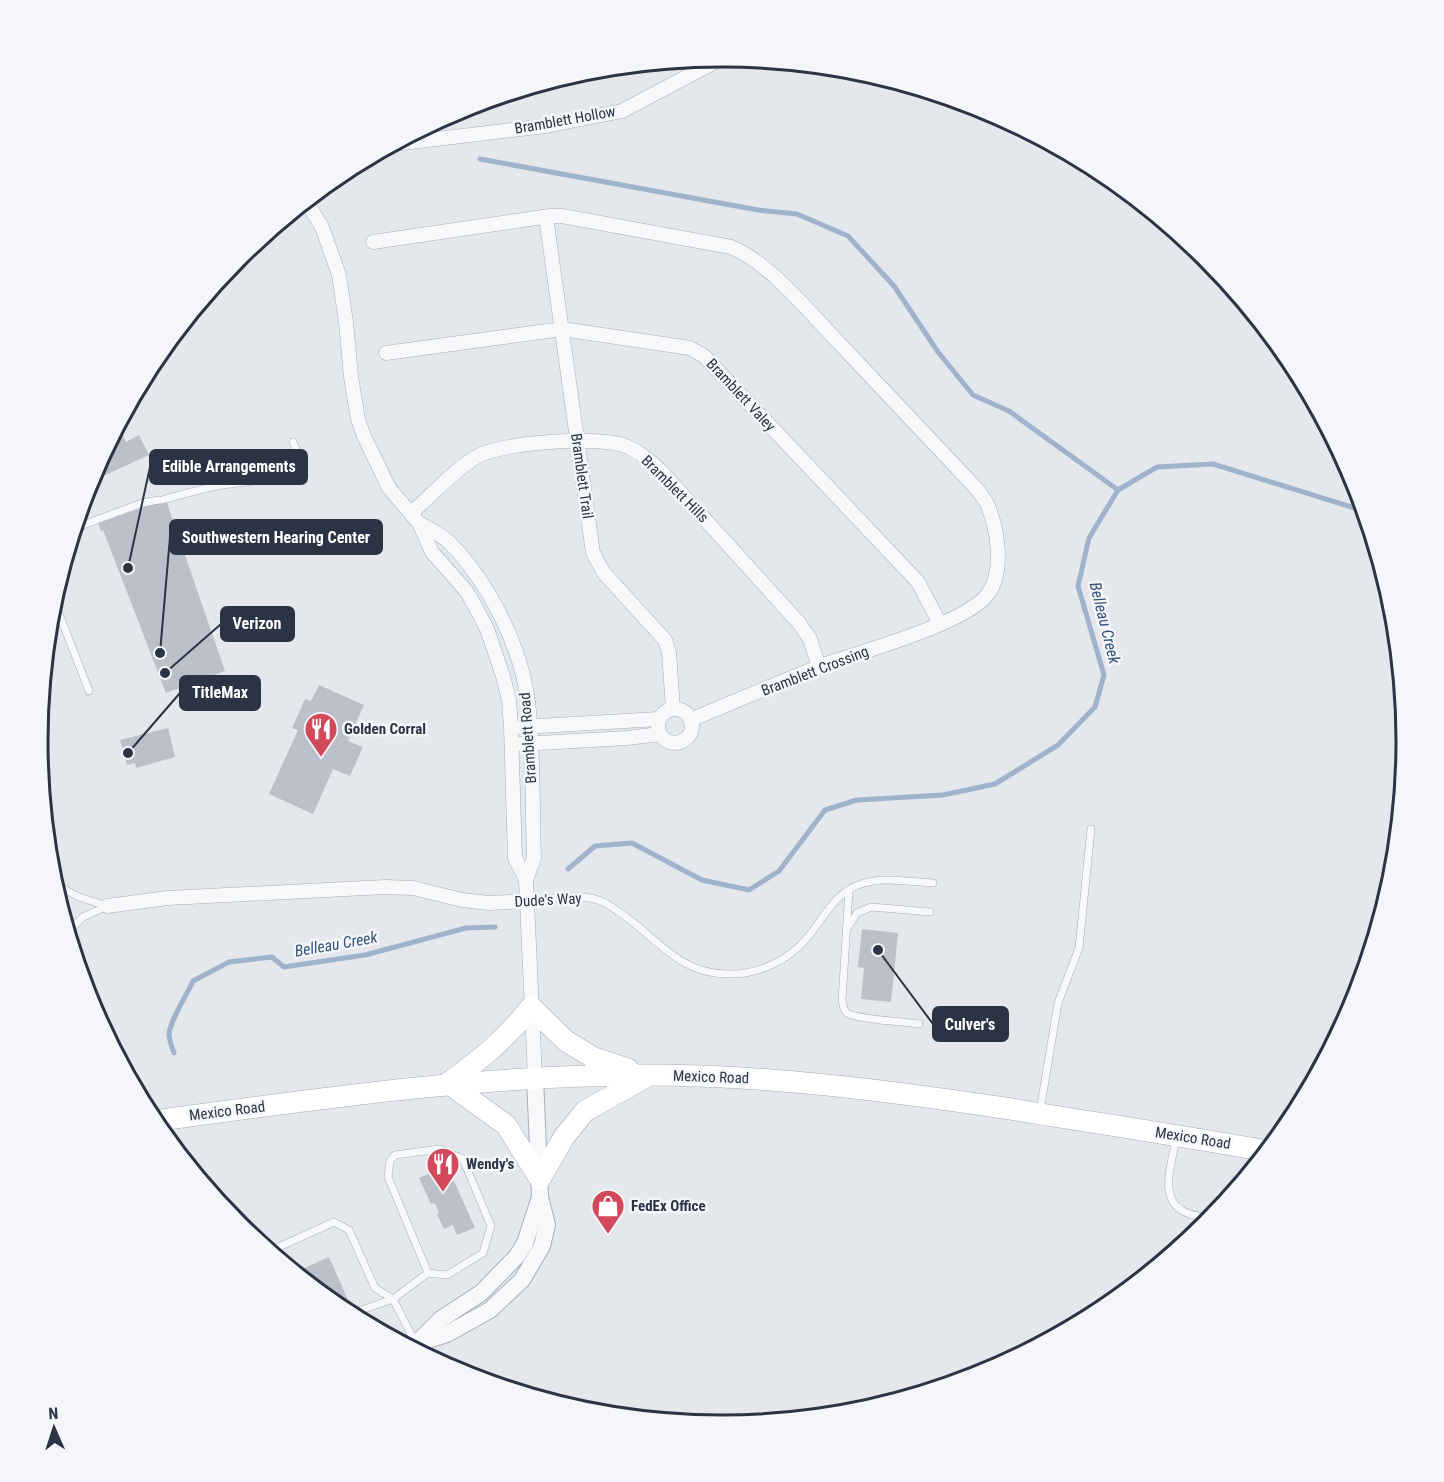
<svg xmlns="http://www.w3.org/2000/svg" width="1444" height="1482" font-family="'Roboto Condensed',sans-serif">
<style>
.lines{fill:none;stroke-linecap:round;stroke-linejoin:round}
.stream{stroke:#9fb4cc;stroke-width:5}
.building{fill:#bbc0ca}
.service-casing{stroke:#a9aeb7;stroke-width:8}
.minor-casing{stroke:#a9aeb7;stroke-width:15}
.tertiary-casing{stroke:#a9aeb7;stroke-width:18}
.primary-casing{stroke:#a3abb8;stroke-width:22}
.service{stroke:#f7f8fa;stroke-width:7}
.minor{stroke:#f7f8fa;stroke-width:14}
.tertiary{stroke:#f7f8fa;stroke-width:16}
.primary{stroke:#fff;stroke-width:21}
.labels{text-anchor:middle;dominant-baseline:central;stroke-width:5;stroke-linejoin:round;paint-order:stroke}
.street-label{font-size:15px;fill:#2b3445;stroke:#f4f6f9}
.poi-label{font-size:15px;font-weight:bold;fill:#2b3445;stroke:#f4f6f9;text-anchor:start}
.water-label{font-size:16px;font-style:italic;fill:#34527a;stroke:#f4f6f9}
.rim{fill:none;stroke:#2b3445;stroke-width:3}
.leader{fill:none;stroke:#2b3445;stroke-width:2}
.callout-dot{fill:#2b3445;stroke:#f4f6f9;stroke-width:2}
.callout{fill:#2b3445;stroke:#2b3445;stroke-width:2}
.callout-label{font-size:16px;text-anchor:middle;font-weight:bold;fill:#fff}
</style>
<rect width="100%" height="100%" fill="#e4e7ec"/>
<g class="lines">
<g class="stream">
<path d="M480 159 758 210 797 214 848 236 894 286 938 352 973 395 1009 411 1118 490"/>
<path d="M568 869 595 846 632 843 702 880 749 890 779 871 825 810 857 800 943 795 995 784 1058 745 1095 707 1104 675 1078 586 1089 538 1118 490 1157 467 1213 464 1364 511"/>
<path d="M174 1053C172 1047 169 1040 169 1034 171 1018 186 997 193 981L229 962 272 957 284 967 365 955 466 928 495 927"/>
</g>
</g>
<g class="building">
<path d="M118 426 126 442 139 435 149 455 88 483Z"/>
<path d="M166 500 225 671 166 693 103 530 101 531 98 523Z"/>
<path d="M319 685 364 705 348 741 363 747 350 776 333 769 313 814 269 794 298 730 292 728 305 699 311 701Z"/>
<path d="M168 728 175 757 136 768 135 763 127 765 120 740Z"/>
<path d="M862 929 898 933 891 1002 861 999 864 968 858 967Z"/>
<path d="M442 1168 449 1183 454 1181 475 1228 457 1235 453 1225 444 1229 437 1214 439 1213 435 1203 431 1204 419 1178Z"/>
<path d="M329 1257 348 1300 338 1304 340 1309 296 1272Z"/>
</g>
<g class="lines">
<g class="service-casing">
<g id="service">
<path d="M162 500C180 495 198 490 216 486 233 483 277 480 289 472 300 465 298 452 293 442"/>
<path d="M75 528 142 503 159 500"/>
<path d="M53 598 89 691"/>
<path d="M54 884 79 897 107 906"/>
<path d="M849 890 842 1000C843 1004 843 1010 847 1013 855 1019 906 1022 919 1024"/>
<path d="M527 901C549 899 574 894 595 899 604 901 612 907 619 912 657 937 677 973 727 974 757 975 788 961 807 938 824 918 835 892 861 884 884 876 909 882 933 883"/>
<path d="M847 929 857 913 871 907 930 912"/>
<path d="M68 932 83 917 107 906"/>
<path d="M1365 960 1366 964"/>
<path d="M1040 1111 1058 1003 1079 948 1091 829"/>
<path d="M1176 1138C1173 1159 1159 1195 1180 1209 1189 1216 1201 1216 1212 1218"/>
<path d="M270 1251 334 1222 349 1230 375 1288 393 1299 416 1344"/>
<path d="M350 1314 393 1299 428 1273 447 1275 483 1253 491 1226 463 1159 440 1149 395 1155 390 1161 388 1177 428 1273"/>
</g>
</g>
<g class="minor-casing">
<g id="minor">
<path d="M853 69 870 74"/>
<path d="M394 144 546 126 622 111 724 57"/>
<path d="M306 201 322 227 339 275 346 322 351 377 358 419 364 436 389 488 419 523 432 552 467 592 476 608 487 629 503 676 509 700 511 727 515 858 526 880"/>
<path d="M546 217 593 553 604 573 665 640 669 652 673 709"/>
<path d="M373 242 550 216H562L731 247C770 263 810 313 840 344 885 392 930 439 975 487 980 493 985 499 988 506 998 530 1004 572 988 594 966 624 859 652 821 666 777 683 734 702 690 720"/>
<path d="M386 353 562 329 690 348 704 356 918 582 940 624"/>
<path d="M411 513C431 496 456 468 478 456 504 442 601 435 628 447 642 453 651 462 662 472L799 623 810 639 819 667"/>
<path d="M419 523C429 529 442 535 450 543 489 583 521 646 528 702 534 753 532 806 534 858L526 880 535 1077"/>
<circle cx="675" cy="726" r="17"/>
<path d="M521 727 659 719"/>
<path d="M521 744 627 738 660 734"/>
<path d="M107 906 168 898 385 887 413 888 462 900 489 903 527 901"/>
</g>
</g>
<g class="tertiary-casing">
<g id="tertiary">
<path d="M419 1341 441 1319 481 1293 517 1256 525 1243 540 1197"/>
<path d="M416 1344 447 1334 490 1310 522 1280 542 1246 547 1225 540 1197 535 1077"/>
</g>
</g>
<g class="primary-casing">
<g id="primary">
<path d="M448 1083 506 1125 540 1179 564 1137 585 1111 646 1077"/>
<path d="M448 1083C481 1059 505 1040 531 1007L566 1041 594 1058 628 1069"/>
<path d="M153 1121C318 1099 479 1075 646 1075 769 1075 890 1091 1011 1109 1096 1123 1182 1136 1267 1151"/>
</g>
</g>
<use href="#service" class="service"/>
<use href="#minor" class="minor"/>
<use href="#tertiary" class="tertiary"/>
<use href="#primary" class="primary"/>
</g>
<defs>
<g id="restaurant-pin" transform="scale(1.725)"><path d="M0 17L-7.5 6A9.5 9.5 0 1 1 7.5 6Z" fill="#d1495b" stroke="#f4f6f9"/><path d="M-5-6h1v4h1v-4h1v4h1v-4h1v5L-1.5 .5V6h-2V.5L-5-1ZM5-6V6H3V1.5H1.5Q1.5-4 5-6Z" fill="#fff"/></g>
<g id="shop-pin" transform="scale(1.725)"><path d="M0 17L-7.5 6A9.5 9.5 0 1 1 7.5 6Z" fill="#d1495b" stroke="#f4f6f9"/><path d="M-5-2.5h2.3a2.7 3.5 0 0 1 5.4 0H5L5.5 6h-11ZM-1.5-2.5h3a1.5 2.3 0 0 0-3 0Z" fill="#fff"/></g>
</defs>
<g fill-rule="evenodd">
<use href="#restaurant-pin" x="321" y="729"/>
<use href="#restaurant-pin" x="443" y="1164"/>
<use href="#shop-pin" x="608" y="1206"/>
</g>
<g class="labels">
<g class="street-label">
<text transform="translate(565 120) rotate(-10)">Bramblett Hollow</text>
<text transform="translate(741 395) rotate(47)">Bramblett Valey</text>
<text transform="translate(582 476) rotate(82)">Bramblett Trail</text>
<text transform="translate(675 489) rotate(45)">Bramblett Hills</text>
<text transform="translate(815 671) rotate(-21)">Bramblett Crossing</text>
<text transform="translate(528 738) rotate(-94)">Bramblett Road</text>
<text transform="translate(548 900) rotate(-3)">Dude's Way</text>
<text transform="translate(711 1077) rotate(2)">Mexico Road</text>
<text transform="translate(227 1111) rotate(-7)">Mexico Road</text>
<text transform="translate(1193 1138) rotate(9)">Mexico Road</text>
</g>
<g class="poi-label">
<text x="344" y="729">Golden Corral</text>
<text x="466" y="1164">Wendy's</text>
<text x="631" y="1206">FedEx Office</text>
</g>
<g class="water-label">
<text transform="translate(1105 623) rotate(76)">Belleau Creek</text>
<text transform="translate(336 944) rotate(-10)">Belleau Creek</text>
</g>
</g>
<path d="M0 0H1444V1482H0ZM48 741a674 674 0 1 1 1348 0a674 674 0 1 1-1348 0Z" fill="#f4f6f9" fill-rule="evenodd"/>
<path class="rim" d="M48 741a674 674 0 1 1 1348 0a674 674 0 1 1-1348 0Z"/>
<path class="leader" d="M128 568L150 467M160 653L170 537M165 673L221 624M128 753L180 693M878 950L933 1024"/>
<g class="callout-dot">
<circle cx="128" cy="568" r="6"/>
<circle cx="160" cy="653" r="6"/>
<circle cx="165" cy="673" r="6"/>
<circle cx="128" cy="753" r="6"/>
<circle cx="878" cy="950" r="6"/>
</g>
<g class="callout">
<rect x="150" y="450" width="157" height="34" rx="6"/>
<rect x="170" y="520" width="212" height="34" rx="6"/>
<rect x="221" y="607" width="73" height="34" rx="6"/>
<rect x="180" y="676" width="80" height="34" rx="6"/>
<rect x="933" y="1007" width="75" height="34" rx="6"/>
</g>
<g class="callout-label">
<text x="229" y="472">Edible Arrangements</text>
<text x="276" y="543">Southwestern Hearing Center</text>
<text x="257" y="629">Verizon</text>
<text x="220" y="698">TitleMax</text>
<text x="970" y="1030">Culver's</text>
</g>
<g transform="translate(54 1428) rotate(357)" stroke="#f4f6f9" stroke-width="4.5" paint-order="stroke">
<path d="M0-4.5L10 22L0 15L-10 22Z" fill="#2b3445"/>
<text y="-9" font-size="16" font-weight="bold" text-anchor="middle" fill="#2b3445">N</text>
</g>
</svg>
